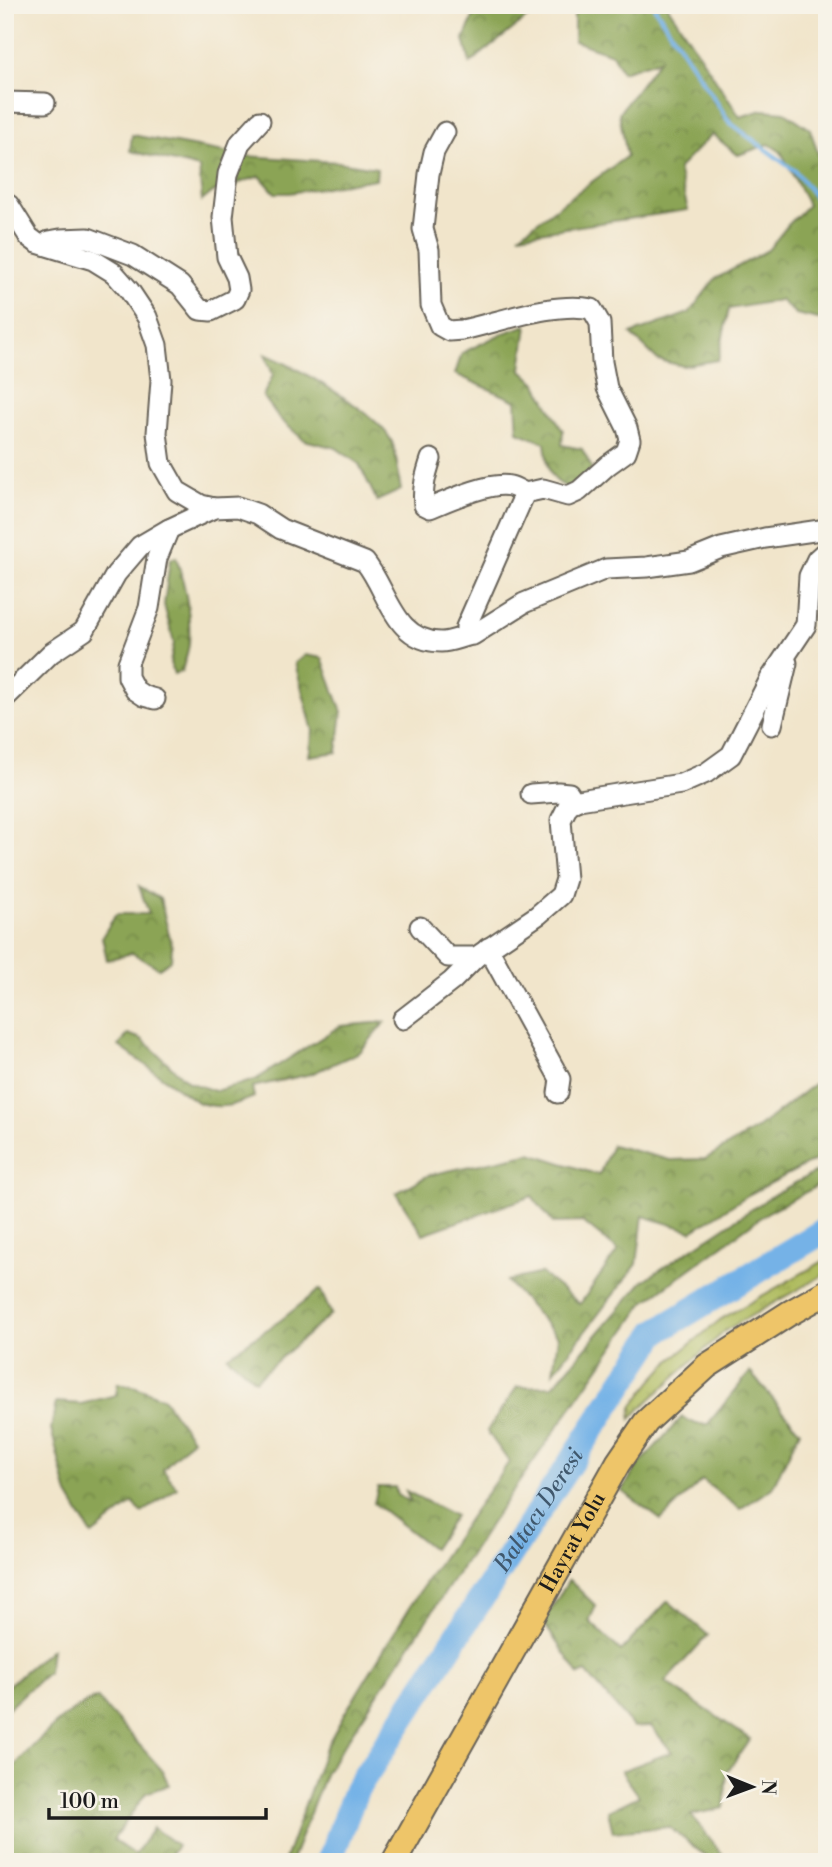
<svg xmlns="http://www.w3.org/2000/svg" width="832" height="1867" font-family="'Libre Bodoni',serif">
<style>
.grass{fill:url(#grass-tufts);stroke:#666c3d;stroke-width:2}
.forest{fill:url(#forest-crowns);stroke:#546038;stroke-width:2}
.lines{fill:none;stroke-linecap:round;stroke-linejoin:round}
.stream{stroke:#75b2e7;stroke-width:4.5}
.river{stroke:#75b2e7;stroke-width:26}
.minor-casing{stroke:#676259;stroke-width:23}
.major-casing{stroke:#676259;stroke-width:28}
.minor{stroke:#fff;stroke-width:19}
.major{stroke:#eec569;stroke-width:24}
.labels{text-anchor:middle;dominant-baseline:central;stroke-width:5;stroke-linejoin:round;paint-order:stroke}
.street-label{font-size:21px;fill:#1c1c1c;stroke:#f7f3e8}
.water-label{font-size:23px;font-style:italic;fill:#40586d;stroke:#f7f3e8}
</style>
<defs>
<pattern id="grass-tufts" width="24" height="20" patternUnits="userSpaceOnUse" patternTransform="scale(1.75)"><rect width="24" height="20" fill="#afbc5e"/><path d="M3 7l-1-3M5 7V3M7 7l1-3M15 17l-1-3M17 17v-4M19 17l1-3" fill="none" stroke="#96a151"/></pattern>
<pattern id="forest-crowns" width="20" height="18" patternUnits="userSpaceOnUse" patternTransform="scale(1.75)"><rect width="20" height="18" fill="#8ba455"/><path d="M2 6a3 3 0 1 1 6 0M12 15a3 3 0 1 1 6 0" fill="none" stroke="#718546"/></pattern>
</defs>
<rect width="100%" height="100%" fill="#f7f3e8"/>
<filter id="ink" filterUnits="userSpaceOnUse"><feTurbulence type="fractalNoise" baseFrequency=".0143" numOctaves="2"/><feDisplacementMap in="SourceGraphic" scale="14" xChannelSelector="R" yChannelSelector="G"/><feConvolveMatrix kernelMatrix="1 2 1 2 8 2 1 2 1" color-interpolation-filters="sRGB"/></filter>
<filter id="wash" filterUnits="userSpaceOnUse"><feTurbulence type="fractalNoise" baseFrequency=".00686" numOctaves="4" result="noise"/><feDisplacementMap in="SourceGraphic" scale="28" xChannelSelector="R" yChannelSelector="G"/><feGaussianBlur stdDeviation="1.57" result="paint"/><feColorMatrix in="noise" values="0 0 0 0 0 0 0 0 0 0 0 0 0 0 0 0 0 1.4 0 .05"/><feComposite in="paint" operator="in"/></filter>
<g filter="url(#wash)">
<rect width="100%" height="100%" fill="#f1e5cb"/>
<path class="grass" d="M827 1259V1273L726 1330 642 1407 631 1419 632 1407 651 1382 670 1361 721 1319Z"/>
<g class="forest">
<path d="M478 5H543L470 63 464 39Z"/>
<path d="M554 5H667L740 117 762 110 785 112 810 129 824 172 827 190V321L796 314 780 300 729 309 718 360 683 366 658 360 631 334 689 313 715 279 768 250 788 225 808 205 781 152 769 144 738 155 712 134 678 169 688 210 519 235 627 156 619 113 659 60 622 72 612 54 574 41V11Z"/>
<path d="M132 135 246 156 338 162 377 168 376 179 289 193H275L260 176 213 192 202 201 199 168 130 151Z"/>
<path d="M527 325 521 369 536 383 563 431 562 445 582 449 592 468 571 489C546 480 548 466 545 443L518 432 516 401 455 374 462 353 501 334Z"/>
<path d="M265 354C296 367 378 412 392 442 397 454 398 476 401 490L377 501 359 464 336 448 304 440 280 419 263 396 273 375Z"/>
<path d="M176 557C185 584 191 616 189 644 188 653 184 663 182 671L174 674 170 663 174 643 164 605 170 559Z"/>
<path d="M305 655 322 658 342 712 337 752 309 756 313 731 295 663Z"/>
<path d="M139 886 160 899 172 946 171 960 159 968 132 953 107 960 102 937 116 914H149Z"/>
<path d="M385 1022 360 1052 311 1074 252 1087 254 1097C232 1106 221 1110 197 1102L119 1046 128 1034 142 1039 188 1082 215 1091 255 1080 340 1026Z"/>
<path d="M827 1074V1154L748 1195 692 1231 643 1216 637 1264 553 1373 558 1337 507 1281 541 1273 580 1304 618 1250 583 1222 553 1223 532 1196 423 1234 396 1193 429 1175 531 1153 599 1175 612 1145 670 1160 705 1159 756 1129Z"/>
<path d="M827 1166V1181L768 1212 645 1302 501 1508 326 1772 291 1862H284L325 1749 345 1713 416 1597 469 1518 509 1462 487 1431 517 1387 553 1386 643 1281 776 1193Z"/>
<path d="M320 1289 331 1314 255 1380 227 1356 281 1320Z"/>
<path d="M750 1372 800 1431 772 1488 740 1509 702 1480 661 1520 622 1491 636 1468 682 1417 696 1424H708Z"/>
<path d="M118 1383 136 1387 163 1398 192 1439 163 1469 177 1488 142 1513 133 1503 92 1535 68 1495 51 1429 56 1402 81 1404 116 1395Z"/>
<path d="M378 1487H395L397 1495 411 1502 406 1491 455 1516 433 1549 374 1503Z"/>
<path d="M569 1580 596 1606 589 1621 621 1651 668 1601 708 1635 665 1682 750 1739 727 1772 724 1808 691 1815 728 1862H713L669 1827 613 1832 608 1811 639 1796 621 1771 672 1752 651 1726 633 1727 586 1672 579 1675 543 1622Z"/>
<path d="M51 1649 48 1672 5 1711V1688Z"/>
<path d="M97 1698 162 1770 169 1785 146 1793 113 1840 135 1855 153 1828 177 1845 167 1862H5V1773H8C34 1746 61 1711 97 1698Z"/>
</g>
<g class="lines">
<path class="stream" d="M653 5 730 123 795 171 827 212"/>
<path class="river" id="s1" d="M329 1862 356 1790 656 1332 827 1229"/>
</g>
</g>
<g filter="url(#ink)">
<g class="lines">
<g class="minor-casing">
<g id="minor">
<path d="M5 102 45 103"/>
<path d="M445 132 434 152 429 174 423 229 429 250 431 305 440 326 449 331 462 330C500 322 554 301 592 309L600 323 602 362 607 388 627 428 630 440 626 452 608 465 579 491 568 496 543 489 525 493 466 627V636"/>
<path d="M5 203 9 205 29 237 37 243 93 260 114 273 129 290 147 317 157 345 161 380 157 433 161 463 177 491 201 505 214 508 238 507 258 514 281 529 365 562C388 590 394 642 441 642 452 642 462 636 473 635L524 603 606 569 647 567 689 561 721 548 765 538 827 529"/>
<path d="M49 241 60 239 88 238 133 255 180 285 200 310 211 311 235 299 239 290 237 278 227 257 223 217 228 174 240 143 260 121"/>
<path d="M431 459C426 474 422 488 424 505L430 508C449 500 491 481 510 486 515 487 521 491 525 493"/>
<path d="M5 698 51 653 84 631 116 574 140 546 169 529 214 508"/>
<path d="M155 699 144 696 135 690 128 677V663L149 608 157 558 169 529"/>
<path d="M772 725 787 663"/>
<path d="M531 794 558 792 569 793 574 802"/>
<path d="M420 927 448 957H476L538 915 561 895 566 879 561 820 569 804 579 800 681 784 706 773 731 755 770 679 806 625 809 576 817 559 827 550"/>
<path d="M488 948 560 1079 558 1093"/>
<path d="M403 1019 452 981 476 957"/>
</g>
</g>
<g class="major-casing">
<g id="major">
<path id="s2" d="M394 1862 618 1463 646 1422 707 1366 788 1314 827 1292"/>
</g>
</g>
<use href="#minor" class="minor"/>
<use href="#major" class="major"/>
</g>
</g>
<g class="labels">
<g class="street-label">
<text stroke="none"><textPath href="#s2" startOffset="366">Hayrat Yolu</textPath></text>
</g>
<g class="water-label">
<text stroke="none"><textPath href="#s1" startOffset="411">Baltacı Deresi</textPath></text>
</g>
</g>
<rect width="832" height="1867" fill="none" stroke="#f7f3e8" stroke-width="28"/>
<g transform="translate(752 1787) rotate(91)" stroke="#f7f3e8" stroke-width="5" paint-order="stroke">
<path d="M0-5L12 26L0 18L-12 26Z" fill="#1c1c1c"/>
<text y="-10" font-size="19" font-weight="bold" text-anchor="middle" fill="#1c1c1c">N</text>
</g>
<path d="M49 1808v10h217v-10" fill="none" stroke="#1c1c1c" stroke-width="3.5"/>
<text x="60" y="1808" font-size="21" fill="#1c1c1c" stroke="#f7f3e8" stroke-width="5" paint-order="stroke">100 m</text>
</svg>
